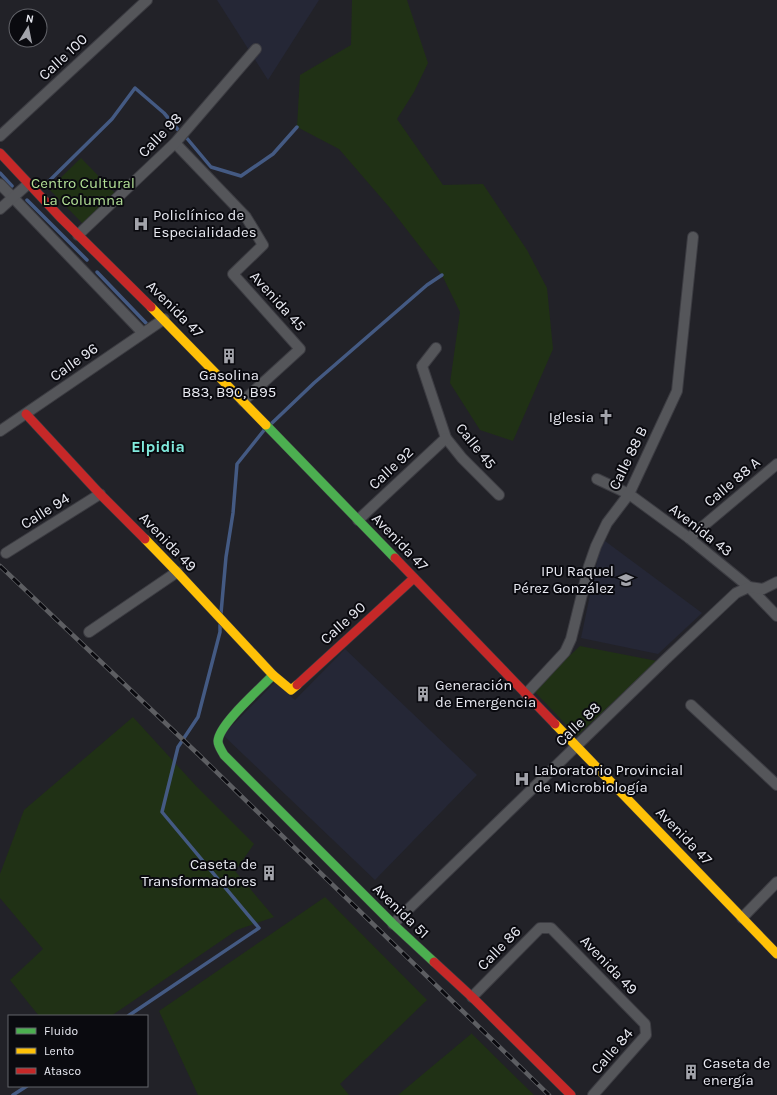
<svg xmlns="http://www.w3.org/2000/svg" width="777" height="1095" font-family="Karla,sans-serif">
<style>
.built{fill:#252736}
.green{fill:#203115}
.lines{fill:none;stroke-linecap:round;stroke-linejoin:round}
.stream{stroke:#445a83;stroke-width:3.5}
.street-casing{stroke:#3c3c42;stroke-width:12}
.fast-casing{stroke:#3c3c42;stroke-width:10}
.slow-casing{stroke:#3c3c42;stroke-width:10}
.jam-casing{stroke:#3c3c42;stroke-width:10}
.street{stroke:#55565a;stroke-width:10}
.fast{stroke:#4caf50;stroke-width:9}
.slow{stroke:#ffc107;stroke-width:9}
.jam{stroke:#c62828;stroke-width:9}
.rail-casing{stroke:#5d5e62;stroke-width:4.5}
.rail{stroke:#0a0a0f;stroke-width:3;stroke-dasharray:9;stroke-linecap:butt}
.labels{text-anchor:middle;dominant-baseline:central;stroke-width:4;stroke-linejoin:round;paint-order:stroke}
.street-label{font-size:15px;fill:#e9eaf2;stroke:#0a0a0f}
.park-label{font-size:15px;fill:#b3e096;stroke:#0a0a0f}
.poi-label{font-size:15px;fill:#e9eaf2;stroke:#0a0a0f;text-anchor:start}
.neighbourhood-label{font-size:16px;font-weight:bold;fill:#81eadd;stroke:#0a0a0f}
</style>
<rect width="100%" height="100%" fill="#222228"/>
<g class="built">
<path d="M217 0H319L268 80Z"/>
<path d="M605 541 702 613 658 654 581 638 600 547Z"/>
<path d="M345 649 477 775 375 880 223 735 275 682 295 700Z"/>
</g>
<g class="green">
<path d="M352 0H407L428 63 414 92 397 119 443 185 483 184 527 250 547 288 553 349 513 441 480 430 450 383 460 312 442 275 390 208 339 149 297 127 300 75 351 45Z"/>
<path d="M81 158 116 194 84 225 49 189Z"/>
<path d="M580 646 657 661 577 736 533 690Z"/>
<path d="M133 717 197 787 254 844 235 871 274 917 237 930 111 1016H39L10 980 43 949 0 898V874L24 810Z"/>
<path d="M325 897 427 1000 340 1084 349 1095H198L159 1011Z"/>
<path d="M471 1033 534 1095H398L471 1034Z"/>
</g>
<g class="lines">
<g class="stream">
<path d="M185 136 211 167 241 176 273 154 297 127"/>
<path d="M0 173 12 186"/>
<path d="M47 183 112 119 135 88 164 113 180 132"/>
<path d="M27 200 87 260"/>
<path d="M97 272 146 323"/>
<path d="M271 424 314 383 427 285 442 275"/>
<path d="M221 613 226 557 233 513 237 464 265 429"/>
<path d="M128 1016 259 928 162 812 178 747 198 717 220 632V625"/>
<path d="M13 1095 27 1086"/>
</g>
<g class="street-casing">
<g id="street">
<path d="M0 136 147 0"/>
<path d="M175 143 246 217 263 245 233 274 300 349 243 401"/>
<path d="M0 184 143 333"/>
<path d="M0 209 28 184"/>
<path d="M78 235 175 143 256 49"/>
<path d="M436 348 422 366 446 438 462 458 499 495"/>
<path d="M0 431 164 319"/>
<path d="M597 479 629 494 689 538 749 587 777 616"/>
<path d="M358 520 446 438"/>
<path d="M689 538 777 464"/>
<path d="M6 553 100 494"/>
<path d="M89 632 177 572"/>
<path d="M526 694 565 652 571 639 589 566 596 546 607 523 629 494 677 391 693 237"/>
<path d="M691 705 777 785"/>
<path d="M742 918 777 882"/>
<path d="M393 924 666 659 736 593 749 587 763 589 777 582"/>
<path d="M472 997 540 928H551L645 1024 646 1035 593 1095"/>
</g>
</g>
<g class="fast-casing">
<g id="fast">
<path d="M266 425 395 558"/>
<path d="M273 675C261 688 219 724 218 741 218 746 222 751 224 755L393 924 434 962"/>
</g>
</g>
<g class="slow-casing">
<g id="slow">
<path d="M151 307 266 425"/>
<path d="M145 539 177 572 273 675 291 690 297 685"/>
<path d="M555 724 777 954"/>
</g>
</g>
<g class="jam-casing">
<g id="jam">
<path d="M0 153 60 217 151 307"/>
<path d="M26 414 100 494 145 539"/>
<path d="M395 558 555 724"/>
<path d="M297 685 414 578"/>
<path d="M434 962 472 997 571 1095"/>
</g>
</g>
<use href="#street" class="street"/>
<use href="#fast" class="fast"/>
<use href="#slow" class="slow"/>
<use href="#jam" class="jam"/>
<g class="rail-casing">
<path id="rail" d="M0 566 198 754 549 1095"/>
</g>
<use href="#rail" class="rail"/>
</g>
<defs>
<g id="hospital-bare" transform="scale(1.2)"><path d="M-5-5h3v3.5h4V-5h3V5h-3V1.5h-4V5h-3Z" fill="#a3a4ab" stroke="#0a0a0f" stroke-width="2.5" paint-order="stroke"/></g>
<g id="building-bare" transform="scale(1.2)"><path d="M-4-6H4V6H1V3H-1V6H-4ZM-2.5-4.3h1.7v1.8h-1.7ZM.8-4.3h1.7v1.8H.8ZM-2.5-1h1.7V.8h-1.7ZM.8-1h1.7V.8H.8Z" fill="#a3a4ab" stroke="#0a0a0f" stroke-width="2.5" paint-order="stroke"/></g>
<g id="church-bare" transform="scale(1.2)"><path d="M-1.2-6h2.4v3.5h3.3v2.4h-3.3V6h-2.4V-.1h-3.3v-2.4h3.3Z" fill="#a3a4ab" stroke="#0a0a0f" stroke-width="2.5" paint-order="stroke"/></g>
<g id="school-bare" transform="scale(1.2)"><path d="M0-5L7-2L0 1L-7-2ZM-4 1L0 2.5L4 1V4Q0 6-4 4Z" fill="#a3a4ab" stroke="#0a0a0f" stroke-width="2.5" paint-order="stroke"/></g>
</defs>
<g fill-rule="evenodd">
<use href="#hospital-bare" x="141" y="224"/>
<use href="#building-bare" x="229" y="356"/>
<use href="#church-bare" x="606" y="417"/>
<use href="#school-bare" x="626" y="580"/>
<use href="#building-bare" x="423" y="694"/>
<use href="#hospital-bare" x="522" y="779"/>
<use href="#building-bare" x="269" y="873"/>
<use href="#building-bare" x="691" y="1072"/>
</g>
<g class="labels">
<g class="street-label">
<text transform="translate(63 57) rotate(-43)">Calle 100</text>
<text transform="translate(160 135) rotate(-46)">Calle 98</text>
<text transform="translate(278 301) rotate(48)">Avenida 45</text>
<text transform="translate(175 309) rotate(45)">Avenida 47</text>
<text transform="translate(74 362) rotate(-35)">Calle 96</text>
<text transform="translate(476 446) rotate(51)">Calle 45</text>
<text transform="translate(628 458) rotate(-64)">Calle 88 B</text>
<text transform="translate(391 468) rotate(-43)">Calle 92</text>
<text transform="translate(732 482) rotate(-40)">Calle 88 A</text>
<text transform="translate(45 511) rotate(-32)">Calle 94</text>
<text transform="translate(701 530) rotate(38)">Avenida 43</text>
<text transform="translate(168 542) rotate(46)">Avenida 49</text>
<text transform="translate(400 542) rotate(46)">Avenida 47</text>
<text transform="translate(343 623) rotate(-42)">Calle 90</text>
<text transform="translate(578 724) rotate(-44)">Calle 88</text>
<text transform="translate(684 836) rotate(46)">Avenida 47</text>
<text transform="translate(401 911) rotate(44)">Avenida 51</text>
<text transform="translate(499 948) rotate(-46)">Calle 86</text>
<text transform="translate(609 965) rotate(46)">Avenida 49</text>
<text transform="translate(612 1051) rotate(-49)">Calle 84</text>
</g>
<g class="park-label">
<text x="83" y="183">Centro Cultural<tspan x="83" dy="17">La Columna</tspan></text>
</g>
<g class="poi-label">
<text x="153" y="215">Policlínico de<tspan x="153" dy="17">Especialidades</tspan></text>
<text x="229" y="375" text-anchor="middle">Gasolina<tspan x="229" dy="17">B83, B90, B95</tspan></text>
<text x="594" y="417" text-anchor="end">Iglesia</text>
<text x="614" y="571" text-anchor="end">IPU Raquel<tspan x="614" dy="17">Pérez González</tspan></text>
<text x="435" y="685">Generación<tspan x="435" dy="17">de Emergencia</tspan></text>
<text x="534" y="770">Laboratorio Provincial<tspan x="534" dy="17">de Microbiología</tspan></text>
<text x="257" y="864" text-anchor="end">Caseta de<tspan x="257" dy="17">Transformadores</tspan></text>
<text x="703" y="1063">Caseta de<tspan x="703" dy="17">energía</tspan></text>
</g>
<g class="neighbourhood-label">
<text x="158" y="446">Elpidia</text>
</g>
</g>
<rect x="8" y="1015" width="140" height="72" fill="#0a0a0f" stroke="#63646a"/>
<rect x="16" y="1028" width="20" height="6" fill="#4caf50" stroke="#63646a"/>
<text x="44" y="1035" font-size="12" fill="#e9eaf2">Fluido</text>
<rect x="16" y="1048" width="20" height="6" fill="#ffc107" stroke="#63646a"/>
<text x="44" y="1055" font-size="12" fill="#e9eaf2">Lento</text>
<rect x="16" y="1068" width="20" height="6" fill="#c62828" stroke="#63646a"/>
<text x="44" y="1075" font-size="12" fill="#e9eaf2">Atasco</text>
<g transform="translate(28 28) rotate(10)"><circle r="19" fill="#0a0a0f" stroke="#63646a"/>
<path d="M0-3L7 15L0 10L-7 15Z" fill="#a3a4ab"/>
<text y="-6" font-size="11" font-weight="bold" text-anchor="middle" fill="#e9eaf2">N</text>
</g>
</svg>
